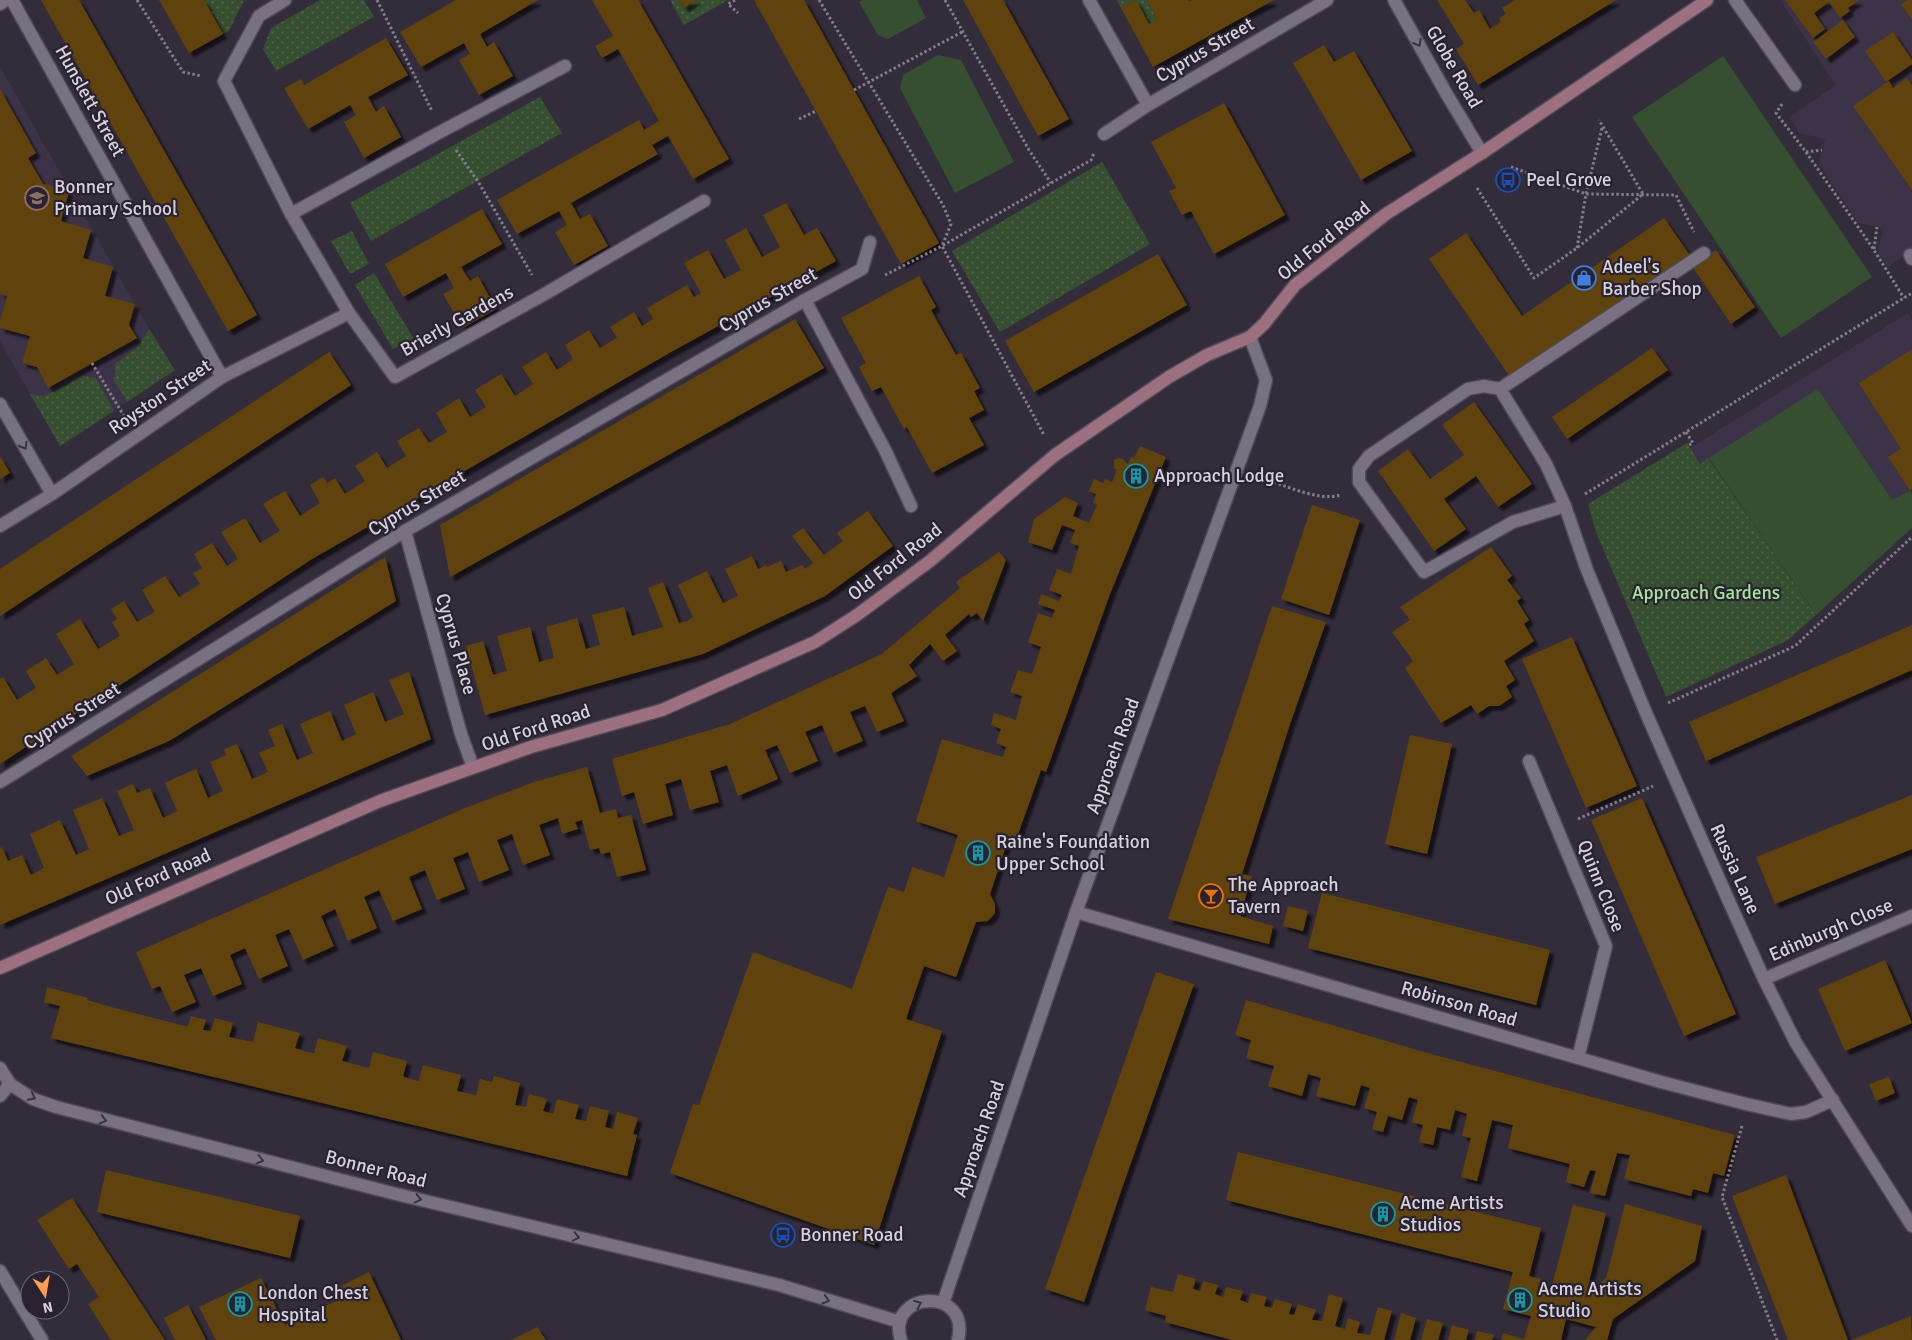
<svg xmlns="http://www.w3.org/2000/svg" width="1912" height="1340" font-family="Signika,sans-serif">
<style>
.built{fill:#3d3348}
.grass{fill:url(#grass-dots)}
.park{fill:#364f30}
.building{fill:#61420c;filter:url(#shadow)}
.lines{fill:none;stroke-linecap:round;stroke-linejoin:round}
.service-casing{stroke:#4f4a56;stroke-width:15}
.minor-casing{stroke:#4f4a56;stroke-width:15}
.tertiary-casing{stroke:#4f4a56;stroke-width:15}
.secondary-casing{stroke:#4f4a56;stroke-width:15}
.path{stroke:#827d89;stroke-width:3;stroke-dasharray:2.5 2.5;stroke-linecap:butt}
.service{stroke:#797181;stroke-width:12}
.minor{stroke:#797181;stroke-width:12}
.tertiary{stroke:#797181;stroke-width:12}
.secondary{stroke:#9c7080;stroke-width:12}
.oneway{stroke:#393341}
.labels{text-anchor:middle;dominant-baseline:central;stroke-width:4.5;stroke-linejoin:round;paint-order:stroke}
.street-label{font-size:19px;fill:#d6d2db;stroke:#292331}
.poi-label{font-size:19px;fill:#d6d2db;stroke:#292331;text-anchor:start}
.park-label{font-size:19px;fill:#a2e594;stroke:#292331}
</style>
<defs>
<pattern id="grass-dots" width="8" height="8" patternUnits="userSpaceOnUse" patternTransform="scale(1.25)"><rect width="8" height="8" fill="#364f30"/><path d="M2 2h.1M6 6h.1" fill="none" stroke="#52674d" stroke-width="1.8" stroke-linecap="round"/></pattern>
<filter id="shadow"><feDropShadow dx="4.5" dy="4.5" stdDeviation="1" flood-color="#0009"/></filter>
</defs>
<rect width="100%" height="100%" fill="#332c3b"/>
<g class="built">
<path d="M1780 0H1912V250L1888 267 1878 252 1883 228 1858 223 1819 164 1825 139 1799 133 1790 117 1836 85Z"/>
<path d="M0 67 149 329 175 370 60 446 0 341Z"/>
<path d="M1908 313 1912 320V490L1776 559 1709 458 1700 464 1690 448Z"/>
</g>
<g class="grass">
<path d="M204 0H244L229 31 223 34Z"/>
<path d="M320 0H364L374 17 276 71 263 49 271 28Z"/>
<path d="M670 0H679L684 8 697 0H728L684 25Z"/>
<path d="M1117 0H1147L1157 19 1149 24 1136 0 1121 8Z"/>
<path d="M540 97 562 133 371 241 350 203Z"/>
<path d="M1102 162 1150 244 1000 332 952 251Z"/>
<path d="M352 231 369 264 350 274 331 241Z"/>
<path d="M374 273 414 339 393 349 355 285Z"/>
<path d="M149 329 175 370 127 402 113 378 115 376V364L138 347Z"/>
<path d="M83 375 90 378 95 377 114 411 60 446 30 394 44 396 66 386Z"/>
<path d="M1687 443 1700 464 1708 458 1816 615 1788 640 1666 697 1596 532 1588 504Z"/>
</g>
<g class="park">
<path d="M863 0H917L926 18 888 39 878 35 859 2Z"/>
<path d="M938 55 961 60 1014 162 955 193 900 88 903 75Z"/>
<path d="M1723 56 1872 277 1781 338 1632 117Z"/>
<path d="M1818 389 1892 500 1912 490V528L1816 615 1709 458Z"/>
</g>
<g class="building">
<path d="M41 0H79L257 315 228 331Z"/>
<path d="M159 0H204L223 34 189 53Z"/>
<path d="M456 0H538L480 34 487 47 494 42 513 76 479 95 459 60 470 54 464 43 421 67 400 32Z"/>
<path d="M592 0H638L729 159 693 179 668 136 652 145 658 154 571 203 580 219 590 214 608 246 574 265 555 232 567 225 559 211 517 234 497 200 639 120 644 130 659 121 618 49 602 58 595 46 613 36Z"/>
<path d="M679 0H697L684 8Z"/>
<path d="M754 0H804L939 243 901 264Z"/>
<path d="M963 0H1003L1069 119 1038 136Z"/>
<path d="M1136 0 1149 24 1157 19 1147 0H1188L1189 1 1192 0H1274L1153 67 1121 8Z"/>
<path d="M1437 0H1465L1474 13 1479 10 1490 29 1501 22 1499 18 1506 14 1502 8 1515 0H1616L1478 85 1456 49 1464 44Z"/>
<path d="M1785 0H1859L1848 8 1850 11 1840 18 1829 2 1814 13 1825 29 1813 38Z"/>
<path d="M1908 0H1912V20L1901 4Z"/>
<path d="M1843 20 1855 37 1826 59 1813 42Z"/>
<path d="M1893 32 1912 60V64L1886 82 1865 51Z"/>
<path d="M386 38 408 75 368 97 376 112 384 106 401 137 364 158 344 122 356 115 350 105 308 129 284 88 301 79 304 85Z"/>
<path d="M1324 45 1334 62 1354 51 1412 151 1361 180 1293 63Z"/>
<path d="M1907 78 1912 85V190L1853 106 1889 81 1893 88Z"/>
<path d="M0 89 36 153 28 158 43 184 69 191 61 221 91 230 83 258 113 267 105 296 135 304 129 325 137 338 48 388 37 367 22 363 30 336 0 328V321L7 296 0 294Z"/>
<path d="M1224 103 1285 215 1214 254 1191 211 1182 215 1169 191 1176 188 1151 142Z"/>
<path d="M786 203 804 235 817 228 836 261 671 352 312 559 0 764V679L3 677 17 700 36 688 26 671 46 658 57 675 74 664 56 634 80 619 98 649 120 636 112 622 117 619 111 609 124 601 137 622 155 612 142 590 165 576 179 597 200 584 193 573 202 568 194 554 212 543 227 566 238 559 221 532 245 518 260 543 280 531 263 504 285 491 300 516 320 503 310 485 323 477 327 483 335 478 345 494 365 481 355 466 377 452 387 468 406 456 397 441 419 428 429 443 447 432 436 413 459 398 470 417 486 407 475 390 501 374 515 396 533 384 522 367 546 352 557 370 573 359 565 345 589 330 600 348 617 338 610 327 634 312 642 326 653 319 647 308 687 285 694 297 701 293 684 263 708 250 724 279 741 270 725 240 746 228 762 257 780 247 763 215Z"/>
<path d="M482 209 502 244 461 267 470 281 478 276 496 309 463 328 443 294 454 288 446 273 403 297 385 264Z"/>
<path d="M1664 218 1689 254 1510 377 1429 259 1466 233 1522 316Z"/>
<path d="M1716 250 1755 307 1731 324 1692 266Z"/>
<path d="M1158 254 1187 305 1034 392 1005 341Z"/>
<path d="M919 276 936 307 931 310 956 355 961 353 980 388 974 391 984 410 969 418 984 445 932 473 907 427 904 429 881 387 872 391 859 367 866 363 841 318Z"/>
<path d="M795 319 824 368 450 577 440 525Z"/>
<path d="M1652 348 1668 370 1567 439 1552 417Z"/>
<path d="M1912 349V489L1910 491 1888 457 1901 449 1859 383Z"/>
<path d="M329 352 351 385 0 616V569Z"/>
<path d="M1474 402 1532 484 1498 507 1476 476 1444 499 1466 529 1434 551 1378 471 1408 449 1430 479 1464 455 1442 425Z"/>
<path d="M1140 446 1166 457 1110 594 1046 772 1041 770 1016 840 1009 837 990 894 995 904V913L988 921 976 922 956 977 924 966 906 1019 942 1031 874 1245 670 1173 693 1104 699 1105 753 952 852 989 888 887 904 892 912 867 944 877 958 835 916 821 942 739 1003 757 1006 747 996 743 1001 729 991 725 994 713 1016 720 1022 696 1010 692 1018 670 1032 674 1041 647 1028 642 1038 613 1052 618 1055 610 1038 604 1041 594 1059 601 1062 595 1049 590 1057 569 1071 574 1079 546 1070 543 1075 530 1062 525 1052 550 1028 542 1034 519 1065 497 1078 503 1073 516 1089 523 1097 505 1093 503 1096 494 1089 491 1094 479 1103 483 1105 479 1112 482 1117 470 1114 468V460L1119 458 1123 459 1128 464 1131 457 1134 458Z"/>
<path d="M0 456 10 473 0 479Z"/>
<path d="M1312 505 1360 520 1329 615 1281 599Z"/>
<path d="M868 511 893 546 825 596 703 654 485 715 466 646 483 641 493 675 507 671 497 636 530 627 539 662 554 658 546 627 560 623 577 618 586 649 600 645 592 615 624 607 632 636 663 627 648 588 663 582 679 623 687 621 693 617 678 585 707 571 723 603 738 596 725 569 752 556 758 569 766 565 767 567 781 561 786 572 802 565 805 569 813 563 792 536 803 528 824 555 843 541 837 533Z"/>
<path d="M1491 547 1512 576 1507 580 1521 598 1517 601 1529 620 1524 624 1534 641 1504 661 1515 680 1506 686 1512 697 1499 706H1489L1477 714 1471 705 1441 723 1405 668 1413 661 1392 632 1410 620 1400 607Z"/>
<path d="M999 552 1006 560 983 621 977 613 971 617 969 614 945 635 957 651 943 661 930 644 909 665 917 676 891 693 904 721 877 732 865 706 850 712 863 741 834 753 822 725 805 732 818 761 790 773 777 745 765 750 778 779 738 796 727 765 710 771 719 802 690 810 681 779 665 784 673 815 643 824 634 792 622 796 612 759 730 724 882 654 960 588 956 582Z"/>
<path d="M385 557 396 601 169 741 87 776 71 756Z"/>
<path d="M1272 606 1326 622 1290 724 1242 874 1252 876 1240 916 1273 926 1269 944 1168 919Z"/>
<path d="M1912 625V670L1706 761 1689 722Z"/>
<path d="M1572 637 1637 786 1586 808 1522 659Z"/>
<path d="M409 672 431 739 0 925V848L2 847 8 861 22 855 31 875 44 868 30 834 60 820 76 855 89 849 73 810 102 798 119 836 134 830 117 791 133 784 137 793 150 788 163 818 177 811 165 783 182 775 196 769 208 798 223 791 210 762 226 755 224 749 237 744 252 779 268 772 259 753 275 746 268 730 282 724 297 760 313 753 300 724 330 711 342 741 356 734 344 705 373 692 385 722 404 714 389 680Z"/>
<path d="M1410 735 1452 744 1427 854 1385 844Z"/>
<path d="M587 767 600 813 616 809 618 818 631 815 646 870 617 877 610 852 601 854 599 848 590 850 582 820 575 822 578 829 562 834 558 818 539 825 550 855 523 865 512 834 497 840 509 870 479 882 468 852 461 855 453 858 465 889 437 900 425 870 409 877 422 909 393 921 379 890 364 897 377 928 348 941 335 909 321 916 334 946 303 960 289 929 275 935 288 966 259 979 245 948 230 955 242 984 213 996 201 968 184 975 196 1002 172 1012 160 986 152 989 136 952 465 808 534 782Z"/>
<path d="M1912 795V849L1775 904 1756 857Z"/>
<path d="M1642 798 1736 1014 1684 1036 1591 820Z"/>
<path d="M1322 893 1550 950 1536 1005 1308 948Z"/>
<path d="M1288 906 1308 911 1303 931 1283 926Z"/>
<path d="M1885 960 1912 1023 1845 1051 1818 989Z"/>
<path d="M1156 972 1194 984 1120 1194 1084 1302 1045 1289Z"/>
<path d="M47 987 88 998 87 1000 111 1007 185 1026H188L191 1016 206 1020 203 1030 211 1031 215 1018 233 1023 229 1037 253 1042 258 1022 300 1033 295 1048 307 1052 314 1053 318 1038 347 1046 342 1061 354 1064 369 1068 373 1052 407 1061 403 1076 407 1078 419 1081 423 1065 461 1075 457 1091 476 1095 480 1079 492 1082 494 1076 520 1083 515 1105 526 1107 529 1094 547 1099 543 1111 553 1114 557 1099 579 1105 575 1119 586 1121 590 1106 609 1111 605 1127 613 1129 617 1112 638 1118 633 1134 637 1135 627 1176 51 1038 60 1006 44 1002Z"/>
<path d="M1246 1000 1431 1054 1735 1135 1724 1176 1713 1173 1708 1193 1693 1189 1691 1196 1624 1179 1630 1155 1617 1153 1605 1196 1590 1193 1596 1171 1590 1170 1584 1187 1566 1182 1570 1164 1508 1148 1513 1125 1492 1120 1477 1181 1461 1177 1471 1138 1462 1136 1467 1114 1455 1110 1450 1130 1437 1127 1433 1145 1419 1142 1423 1125 1412 1122 1418 1100 1409 1097 1402 1120 1388 1116 1383 1132 1372 1129 1377 1112 1364 1108 1370 1088 1361 1085 1355 1106 1316 1096 1321 1078 1308 1074 1302 1096 1268 1086 1274 1066 1246 1058 1251 1040 1235 1035Z"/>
<path d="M1889 1077 1895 1093 1876 1101 1869 1084Z"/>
<path d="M1238 1152 1541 1228 1529 1276 1541 1279 1537 1291 1550 1293 1573 1205 1606 1213 1585 1298 1606 1278 1625 1204 1702 1226 1695 1261 1613 1319 1607 1340H1585L1596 1327 1566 1319 1561 1340H1501L1503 1333 1524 1339 1531 1316 1503 1309 1513 1272 1226 1200Z"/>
<path d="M106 1170 300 1216 290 1258 97 1212Z"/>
<path d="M1786 1175 1848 1340H1788L1732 1196Z"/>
<path d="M72 1198 165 1340H111L88 1304 99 1297 77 1264 69 1269 37 1220Z"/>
<path d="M369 1272 401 1340H216L199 1307 261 1278 285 1325 336 1301 331 1291Z"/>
<path d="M1178 1274 1196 1279 1193 1289 1200 1291 1203 1281 1218 1285 1215 1294 1223 1297 1226 1287 1243 1291 1240 1300 1248 1303 1251 1293 1267 1297 1264 1306 1272 1308 1275 1299 1292 1304 1289 1314 1294 1315 1298 1304 1316 1310 1312 1320 1322 1321 1329 1294 1343 1298 1335 1326 1345 1329 1348 1318 1360 1322 1357 1333 1370 1335 1378 1307 1392 1311 1384 1340H1232L1165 1322 1166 1316 1145 1310 1151 1287 1173 1292Z"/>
<path d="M188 1305 206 1340H175L164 1318Z"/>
<path d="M1401 1313 1416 1318 1410 1340H1394Z"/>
<path d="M1911 1316 1912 1340H1851Z"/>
<path d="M1427 1319 1443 1323 1438 1340H1421Z"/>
<path d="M1452 1325 1469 1330 1466 1340H1448Z"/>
<path d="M537 1327 546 1340H511Z"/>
<path d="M1477 1331 1494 1335 1492 1340H1475Z"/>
</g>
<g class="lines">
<g class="service-casing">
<g id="service">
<path d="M0 4 6 0"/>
<path d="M805 300 885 450 911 506"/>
<path d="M1484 386 1500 389 1546 464 1565 506 1513 522 1424 572 1359 482V469L1369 456 1468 389Z"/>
<path d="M1500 389 1704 253"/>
</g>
</g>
<g class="minor-casing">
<g id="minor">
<path d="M12 0 222 377"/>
<path d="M285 0 259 16 224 81 291 214 442 131 565 66"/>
<path d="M1089 0 1148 105"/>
<path d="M1735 0 1795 85"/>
<path d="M1104 134 1148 105 1327 0"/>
<path d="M291 214 349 313 395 377 543 295 704 201"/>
<path d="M1910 255 1912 259"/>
<path d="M0 404 52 494"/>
<path d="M1565 506 1587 570 1646 713 1727 897 1764 979 1796 1043 1912 1226"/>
<path d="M0 526 52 494 222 377 349 313"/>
<path d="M405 531 461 734 473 767"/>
<path d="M1529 761 1606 946 1578 1058"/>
<path d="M0 782 405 531 805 300 862 269 870 242"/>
<path d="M1076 912 1661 1082 1746 1104 1791 1114 1806 1112 1833 1100"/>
<path d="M1764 979 1912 916"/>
<path d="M0 1096 10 1084"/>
<path d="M0 1271 42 1340"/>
<path d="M943 1303 1076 912 1260 406 1266 380 1250 337"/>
</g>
</g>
<g class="tertiary-casing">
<g id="tertiary">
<path d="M1394 0 1446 93 1482 153"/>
<path d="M0 1068 10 1084 33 1099 56 1107 396 1194 779 1285 900 1322"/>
<path d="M901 1340C885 1291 971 1285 958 1340"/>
</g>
</g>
<g class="secondary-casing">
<path id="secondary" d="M0 968 380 801 531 747 662 710 815 642 857 615 930 561 1055 455 1169 377 1207 355 1250 337 1264 324 1295 285 1386 214 1482 153 1707 0"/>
</g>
<g class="path">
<path d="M137 0 183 72 201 76"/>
<path d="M377 0 432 111"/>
<path d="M735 0 728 4 738 13"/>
<path d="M819 0 943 205 951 224 942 246 1044 435"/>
<path d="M945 0 1029 150 1051 183"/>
<path d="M854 90 962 32"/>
<path d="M1782 104 1776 113 1806 152 1874 250 1904 298"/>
<path d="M799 119 816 111"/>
<path d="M456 150 479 183 532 275"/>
<path d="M1806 152 1822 150"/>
<path d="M1511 167 1586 194 1676 195 1694 232"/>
<path d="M1477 188 1534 278 1577 248 1643 194 1599 120"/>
<path d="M1577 248 1586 194 1602 128"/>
<path d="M1874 249 1877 227"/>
<path d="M885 275 942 246 1091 160 1094 153"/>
<path d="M92 363 124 416"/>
<path d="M1686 432 1693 443 1689 445"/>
<path d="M1260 477C1281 484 1319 502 1340 495"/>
<path d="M1585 494 1912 293"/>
<path d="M1668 703 1795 646 1912 537"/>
<path d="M1578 819 1653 786"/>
<path d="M1742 1126 1722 1197 1777 1340"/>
</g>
<use href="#service" class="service"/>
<use href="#minor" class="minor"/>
<use href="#tertiary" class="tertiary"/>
<use href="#secondary" class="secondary"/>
</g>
<defs><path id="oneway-chevron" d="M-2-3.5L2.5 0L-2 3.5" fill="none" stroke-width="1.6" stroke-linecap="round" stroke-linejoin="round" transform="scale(1.25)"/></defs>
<g class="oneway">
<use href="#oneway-chevron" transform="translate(1418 43) rotate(61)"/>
<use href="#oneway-chevron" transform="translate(24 446) rotate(60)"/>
<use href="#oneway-chevron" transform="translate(32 1097) rotate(28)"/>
<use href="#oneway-chevron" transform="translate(103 1120) rotate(15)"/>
<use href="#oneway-chevron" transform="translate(260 1160) rotate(14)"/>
<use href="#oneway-chevron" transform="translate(418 1199) rotate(13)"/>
<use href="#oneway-chevron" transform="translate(576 1237) rotate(13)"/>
<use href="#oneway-chevron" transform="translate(826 1300) rotate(17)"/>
<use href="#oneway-chevron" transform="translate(918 1304) rotate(-24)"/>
</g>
<defs>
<g id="bus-ring" transform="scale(1.25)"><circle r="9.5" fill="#292331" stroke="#1a4fb4" stroke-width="1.5"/><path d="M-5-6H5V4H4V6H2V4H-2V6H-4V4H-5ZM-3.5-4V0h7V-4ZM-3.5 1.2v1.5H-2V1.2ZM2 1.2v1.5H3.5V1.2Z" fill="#1a4fb4"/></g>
<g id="school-ring" transform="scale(1.25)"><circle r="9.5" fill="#292331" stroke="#8d6e63" stroke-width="1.5"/><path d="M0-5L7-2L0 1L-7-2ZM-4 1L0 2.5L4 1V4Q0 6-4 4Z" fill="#8d6e63"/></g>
<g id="shop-ring" transform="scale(1.25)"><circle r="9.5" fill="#292331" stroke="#3f7fe0" stroke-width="1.5"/><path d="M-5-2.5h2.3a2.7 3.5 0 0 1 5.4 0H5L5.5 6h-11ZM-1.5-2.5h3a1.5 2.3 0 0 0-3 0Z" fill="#3f7fe0"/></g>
<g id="building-ring" transform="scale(1.25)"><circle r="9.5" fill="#292331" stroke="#0f9aa8" stroke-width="1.5"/><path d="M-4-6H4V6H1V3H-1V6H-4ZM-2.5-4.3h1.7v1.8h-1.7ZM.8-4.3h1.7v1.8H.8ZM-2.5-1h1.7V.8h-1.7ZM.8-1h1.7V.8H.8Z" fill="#0f9aa8"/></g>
<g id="bar-ring" transform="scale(1.25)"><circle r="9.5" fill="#292331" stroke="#e8710a" stroke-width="1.5"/><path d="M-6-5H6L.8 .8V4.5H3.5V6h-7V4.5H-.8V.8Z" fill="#e8710a"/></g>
</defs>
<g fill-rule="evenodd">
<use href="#bus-ring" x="1508" y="180"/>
<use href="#school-ring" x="37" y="198"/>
<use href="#shop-ring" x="1584" y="278"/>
<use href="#building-ring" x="1136" y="476"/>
<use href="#building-ring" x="978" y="853"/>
<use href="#bar-ring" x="1211" y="896"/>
<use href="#building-ring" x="1383" y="1214"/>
<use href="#bus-ring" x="783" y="1235"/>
<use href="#building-ring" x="1520" y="1300"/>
<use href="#building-ring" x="240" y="1304"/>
</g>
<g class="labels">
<g class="street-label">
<text transform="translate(1205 50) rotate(-30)">Cyprus Street</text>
<text transform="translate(1454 67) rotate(60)">Globe Road</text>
<text transform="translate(90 101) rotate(61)">Hunslett Street</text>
<text transform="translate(1324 241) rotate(-39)">Old Ford Road</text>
<text transform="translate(768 300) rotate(-30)">Cyprus Street</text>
<text transform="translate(457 321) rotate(-29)">Brierly Gardens</text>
<text transform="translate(160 397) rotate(-34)">Royston Street</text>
<text transform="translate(417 503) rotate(-31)">Cyprus Street</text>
<text transform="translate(895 562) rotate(-38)">Old Ford Road</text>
<text transform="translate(456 644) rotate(74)">Cyprus Place</text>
<text transform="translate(72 716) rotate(-32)">Cyprus Street</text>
<text transform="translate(536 728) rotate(-18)">Old Ford Road</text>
<text transform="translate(1113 756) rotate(-70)">Approach Road</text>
<text transform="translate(1735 869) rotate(66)">Russia Lane</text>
<text transform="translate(158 877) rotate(-24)">Old Ford Road</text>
<text transform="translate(1601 886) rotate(68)">Quinn Close</text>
<text transform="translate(1831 930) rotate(-23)">Edinburgh Close</text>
<text transform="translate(1459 1004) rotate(16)">Robinson Road</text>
<text transform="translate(979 1139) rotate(-71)">Approach Road</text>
<text transform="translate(376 1169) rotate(14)">Bonner Road</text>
</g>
<g class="poi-label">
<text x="1526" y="180">Peel Grove</text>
<text x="54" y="187">Bonner<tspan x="54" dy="22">Primary School</tspan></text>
<text x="1602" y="267">Adeel's<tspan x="1602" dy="22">Barber Shop</tspan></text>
<text x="1154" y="476">Approach Lodge</text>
<text x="996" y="842">Raine's Foundation<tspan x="996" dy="22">Upper School</tspan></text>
<text x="1228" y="885">The Approach<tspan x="1228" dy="22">Tavern</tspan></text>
<text x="1400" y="1203">Acme Artists<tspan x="1400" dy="22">Studios</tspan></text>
<text x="800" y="1235">Bonner Road</text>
<text x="1538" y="1289">Acme Artists<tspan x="1538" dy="22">Studio</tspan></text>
<text x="258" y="1293">London Chest<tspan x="258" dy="22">Hospital</tspan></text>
</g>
<g class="park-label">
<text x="1706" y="593">Approach Gardens</text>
</g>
</g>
<g transform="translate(45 1295) rotate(168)"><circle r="24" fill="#292331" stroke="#6e6975"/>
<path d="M0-4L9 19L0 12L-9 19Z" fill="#fc9d53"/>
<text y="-8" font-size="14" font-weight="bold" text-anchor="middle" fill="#d6d2db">N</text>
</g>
</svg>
